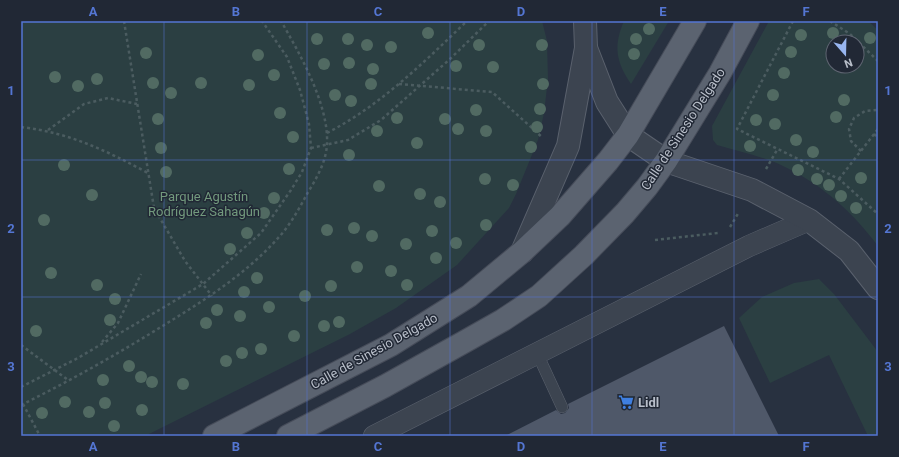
<svg xmlns="http://www.w3.org/2000/svg" width="899" height="457" font-family="Roboto,sans-serif">
<style>
.green{fill:#2b3f42;fill-rule:evenodd}
.building{fill:#4f5869}
.lines{fill:none;stroke-linecap:round;stroke-linejoin:round}
.service-casing{stroke:#5a616d;stroke-width:12}
.minor-casing{stroke:#5a616d;stroke-width:22}
.tertiary-casing{stroke:#5a616d;stroke-width:24}
.primary-casing{stroke:#464c59;stroke-width:24}
.path{stroke:#4b5c60;stroke-width:2.5;stroke-dasharray:3 3;stroke-linecap:butt}
.service{stroke:#3c4450;stroke-width:11}
.minor{stroke:#3c4450;stroke-width:21}
.tertiary{stroke:#3c4450;stroke-width:22}
.primary{stroke:#5b6370;stroke-width:22}
.tree{fill:#516a62}
.grid{fill:none;stroke:#5476d3;stroke-width:1;stroke-opacity:0.55}
.labels{text-anchor:middle;dominant-baseline:central;stroke-width:3;stroke-linejoin:round;paint-order:stroke}
.street-label{font-size:13px;fill:#b9bfca;stroke:#212835}
.park-label{font-size:13px;fill:#72997d;stroke:#212835}
.poi-label{font-size:13px;font-weight:bold;fill:#b9bfca;stroke:#212835;text-anchor:start}
.neatline{fill:none;stroke:#5476d3;stroke-width:1.5}
.grid-label{font-size:13px;text-anchor:middle;font-weight:bold;fill:#5476d3}
</style>
<rect width="100%" height="100%" fill="#283140"/>
<g class="green">
<path d="M21 21H542L547 41 548 79 544 113 538 140 516 194 509 208 457 265 396 308 350 334 145 436H21Z"/>
<path d="M624 21H669L631 84C616 62 613 46 624 21Z"/>
<path d="M769 21H868L878 30V246C854 214 824 186 787 168 766 157 740 152 717 145L713 140 712 126ZM833 42H857V66H833Z"/>
<path d="M819 279 834 294 878 352V436H868L829 355 770 383 739 318 762 297 794 283Z"/>
</g>
<path class="building" d="M724 326 779 436H505L556 410 561 414 565 413 569 408 568 404Z"/>
<g class="lines">
<g class="service-casing">
<path id="service" d="M537 353 562 407"/>
</g>
<g class="minor-casing">
<path id="minor" d="M374 436 749 246 809 220"/>
</g>
<g class="tertiary-casing">
<g id="tertiary">
<path d="M586 48 607 102 628 135 666 161 752 190 809 220 849 251 878 288"/>
<path d="M522 252 568 146 586 48 585 21"/>
</g>
</g>
<g class="primary-casing">
<g id="primary">
<path d="M214 436 391 345 469 296 522 252 560 216 608 161 628 135 695 21"/>
<path d="M288 436 385 386 464 342 503 320 539 296 584 255 625 213 647 187 666 161 720 73 748 21"/>
</g>
</g>
<g class="path">
<path d="M124 21 154 208 185 261 212 296"/>
<path d="M793 21 737 129 839 179 878 214"/>
<path d="M830 21 850 34 878 61"/>
<path d="M399 84 492 92 543 138"/>
<path d="M21 127C70 133 105 150 148 173"/>
<path d="M48 130 84 104 108 98 137 104"/>
<path d="M327 133C381 105 423 63 467 21"/>
<path d="M874 134 878 138"/>
<path d="M311 148 348 140 381 120 450 59 489 21"/>
<path d="M861 151 851 141 849 129 854 118 865 111 878 110"/>
<path d="M766 169 777 150"/>
<path d="M839 179 878 129"/>
<path d="M730 227 739 212"/>
<path d="M655 240 718 233"/>
<path d="M102 342 118 323 141 274"/>
<path d="M21 345 68 380"/>
<path d="M21 387 78 358 203 284 261 233 291 190 302 172 311 148 309 124 300 90 287 57 262 21"/>
<path d="M23 404 40 436"/>
<path d="M21 405C72 380 121 352 169 322 208 298 248 272 279 237 290 225 299 209 307 194 316 179 326 163 327 144 329 105 300 54 281 21"/>
</g>
<use href="#service" class="service"/>
<use href="#minor" class="minor"/>
<use href="#tertiary" class="tertiary"/>
<use href="#primary" class="primary"/>
</g>
<g class="tree">
<circle cx="649" cy="29" r="6"/>
<circle cx="428" cy="33" r="6"/>
<circle cx="833" cy="33" r="6"/>
<circle cx="801" cy="35" r="6"/>
<circle cx="870" cy="38" r="6"/>
<circle cx="317" cy="39" r="6"/>
<circle cx="348" cy="39" r="6"/>
<circle cx="636" cy="39" r="6"/>
<circle cx="367" cy="45" r="6"/>
<circle cx="479" cy="45" r="6"/>
<circle cx="542" cy="45" r="6"/>
<circle cx="391" cy="47" r="6"/>
<circle cx="791" cy="52" r="6"/>
<circle cx="146" cy="53" r="6"/>
<circle cx="634" cy="54" r="6"/>
<circle cx="258" cy="55" r="6"/>
<circle cx="349" cy="63" r="6"/>
<circle cx="324" cy="64" r="6"/>
<circle cx="456" cy="66" r="6"/>
<circle cx="493" cy="67" r="6"/>
<circle cx="373" cy="69" r="6"/>
<circle cx="784" cy="73" r="6"/>
<circle cx="274" cy="75" r="6"/>
<circle cx="55" cy="77" r="6"/>
<circle cx="97" cy="79" r="6"/>
<circle cx="153" cy="83" r="6"/>
<circle cx="201" cy="83" r="6"/>
<circle cx="371" cy="84" r="6"/>
<circle cx="543" cy="84" r="6"/>
<circle cx="249" cy="85" r="6"/>
<circle cx="78" cy="86" r="6"/>
<circle cx="171" cy="93" r="6"/>
<circle cx="335" cy="95" r="6"/>
<circle cx="773" cy="95" r="6"/>
<circle cx="844" cy="100" r="6"/>
<circle cx="351" cy="101" r="6"/>
<circle cx="540" cy="109" r="6"/>
<circle cx="476" cy="110" r="6"/>
<circle cx="280" cy="113" r="6"/>
<circle cx="836" cy="117" r="6"/>
<circle cx="397" cy="118" r="6"/>
<circle cx="158" cy="119" r="6"/>
<circle cx="445" cy="119" r="6"/>
<circle cx="756" cy="120" r="6"/>
<circle cx="775" cy="124" r="6"/>
<circle cx="537" cy="127" r="6"/>
<circle cx="458" cy="129" r="6"/>
<circle cx="377" cy="131" r="6"/>
<circle cx="486" cy="131" r="6"/>
<circle cx="293" cy="137" r="6"/>
<circle cx="796" cy="140" r="6"/>
<circle cx="417" cy="143" r="6"/>
<circle cx="750" cy="146" r="6"/>
<circle cx="531" cy="147" r="6"/>
<circle cx="161" cy="148" r="6"/>
<circle cx="813" cy="152" r="6"/>
<circle cx="349" cy="155" r="6"/>
<circle cx="64" cy="165" r="6"/>
<circle cx="289" cy="169" r="6"/>
<circle cx="798" cy="170" r="6"/>
<circle cx="166" cy="172" r="6"/>
<circle cx="861" cy="178" r="6"/>
<circle cx="485" cy="179" r="6"/>
<circle cx="817" cy="179" r="6"/>
<circle cx="513" cy="185" r="6"/>
<circle cx="829" cy="185" r="6"/>
<circle cx="379" cy="186" r="6"/>
<circle cx="420" cy="194" r="6"/>
<circle cx="92" cy="195" r="6"/>
<circle cx="841" cy="196" r="6"/>
<circle cx="274" cy="198" r="6"/>
<circle cx="440" cy="202" r="6"/>
<circle cx="856" cy="208" r="6"/>
<circle cx="264" cy="213" r="6"/>
<circle cx="44" cy="220" r="6"/>
<circle cx="486" cy="225" r="6"/>
<circle cx="354" cy="228" r="6"/>
<circle cx="327" cy="230" r="6"/>
<circle cx="432" cy="231" r="6"/>
<circle cx="247" cy="233" r="6"/>
<circle cx="372" cy="236" r="6"/>
<circle cx="456" cy="243" r="6"/>
<circle cx="406" cy="244" r="6"/>
<circle cx="230" cy="249" r="6"/>
<circle cx="436" cy="258" r="6"/>
<circle cx="357" cy="267" r="6"/>
<circle cx="391" cy="271" r="6"/>
<circle cx="51" cy="273" r="6"/>
<circle cx="257" cy="278" r="6"/>
<circle cx="97" cy="285" r="6"/>
<circle cx="407" cy="285" r="6"/>
<circle cx="331" cy="286" r="6"/>
<circle cx="244" cy="292" r="6"/>
<circle cx="305" cy="296" r="6"/>
<circle cx="115" cy="299" r="6"/>
<circle cx="269" cy="307" r="6"/>
<circle cx="217" cy="310" r="6"/>
<circle cx="240" cy="316" r="6"/>
<circle cx="110" cy="320" r="6"/>
<circle cx="339" cy="322" r="6"/>
<circle cx="206" cy="323" r="6"/>
<circle cx="324" cy="326" r="6"/>
<circle cx="36" cy="331" r="6"/>
<circle cx="294" cy="336" r="6"/>
<circle cx="261" cy="349" r="6"/>
<circle cx="242" cy="353" r="6"/>
<circle cx="226" cy="361" r="6"/>
<circle cx="129" cy="366" r="6"/>
<circle cx="141" cy="377" r="6"/>
<circle cx="103" cy="380" r="6"/>
<circle cx="152" cy="382" r="6"/>
<circle cx="183" cy="384" r="6"/>
<circle cx="65" cy="402" r="6"/>
<circle cx="105" cy="403" r="6"/>
<circle cx="142" cy="410" r="6"/>
<circle cx="89" cy="412" r="6"/>
<circle cx="42" cy="413" r="6"/>
<circle cx="114" cy="426" r="6"/>
</g>
<path class="grid" d="M164 21V436M307 21V436M450 21V436M592 21V436M734 21V436M21 160H878M21 297H878"/>
<defs>
<g id="supermarket-bare" transform="scale(1.2)"><path d="M-6-5.5h2.5l.6 2H6L4.5 2H-2.5L-4.4-4H-6ZM-1.5 3.2a1.3 1.3 0 1 0 .1 0ZM3 3.2a1.3 1.3 0 1 0 .1 0Z" fill="#3f7fe0" stroke="#212835" stroke-width="2.5" paint-order="stroke"/></g>
</defs>
<g fill-rule="evenodd">
<use href="#supermarket-bare" x="626" y="402"/>
</g>
<g class="labels">
<g class="street-label">
<text transform="translate(683 129) rotate(-57)">Calle de Sinesio Delgado</text>
<text transform="translate(374 351) rotate(-29)">Calle de Sinesio Delgado</text>
</g>
<g class="park-label">
<text x="204" y="196">Parque Agustín<tspan x="204" dy="15">Rodríguez Sahagún</tspan></text>
</g>
<g class="poi-label">
<text x="638" y="402">Lidl</text>
</g>
</g>
<rect width="899" height="457" fill="none" stroke="#212835" stroke-width="44"/>
<g transform="translate(845 54) rotate(160)"><circle r="19" fill="#212835" stroke="#5e6471"/>
<path d="M0-3L7 15L0 10L-7 15Z" fill="#98b6f0"/>
<text y="-6" font-size="11" font-weight="bold" text-anchor="middle" fill="#b9bfca">N</text>
</g>
<rect x="22" y="22" width="855" height="413" class="neatline"/>
<g class="grid-label">
<text x="93" y="16">A</text>
<text x="236" y="16">B</text>
<text x="378" y="16">C</text>
<text x="521" y="16">D</text>
<text x="663" y="16">E</text>
<text x="806" y="16">F</text>
<text x="11" y="95">1</text>
<text x="888" y="95">1</text>
<text x="11" y="233">2</text>
<text x="888" y="233">2</text>
<text x="11" y="371">3</text>
<text x="888" y="371">3</text>
<text x="93" y="451">A</text>
<text x="236" y="451">B</text>
<text x="378" y="451">C</text>
<text x="521" y="451">D</text>
<text x="663" y="451">E</text>
<text x="806" y="451">F</text>
</g>
</svg>
